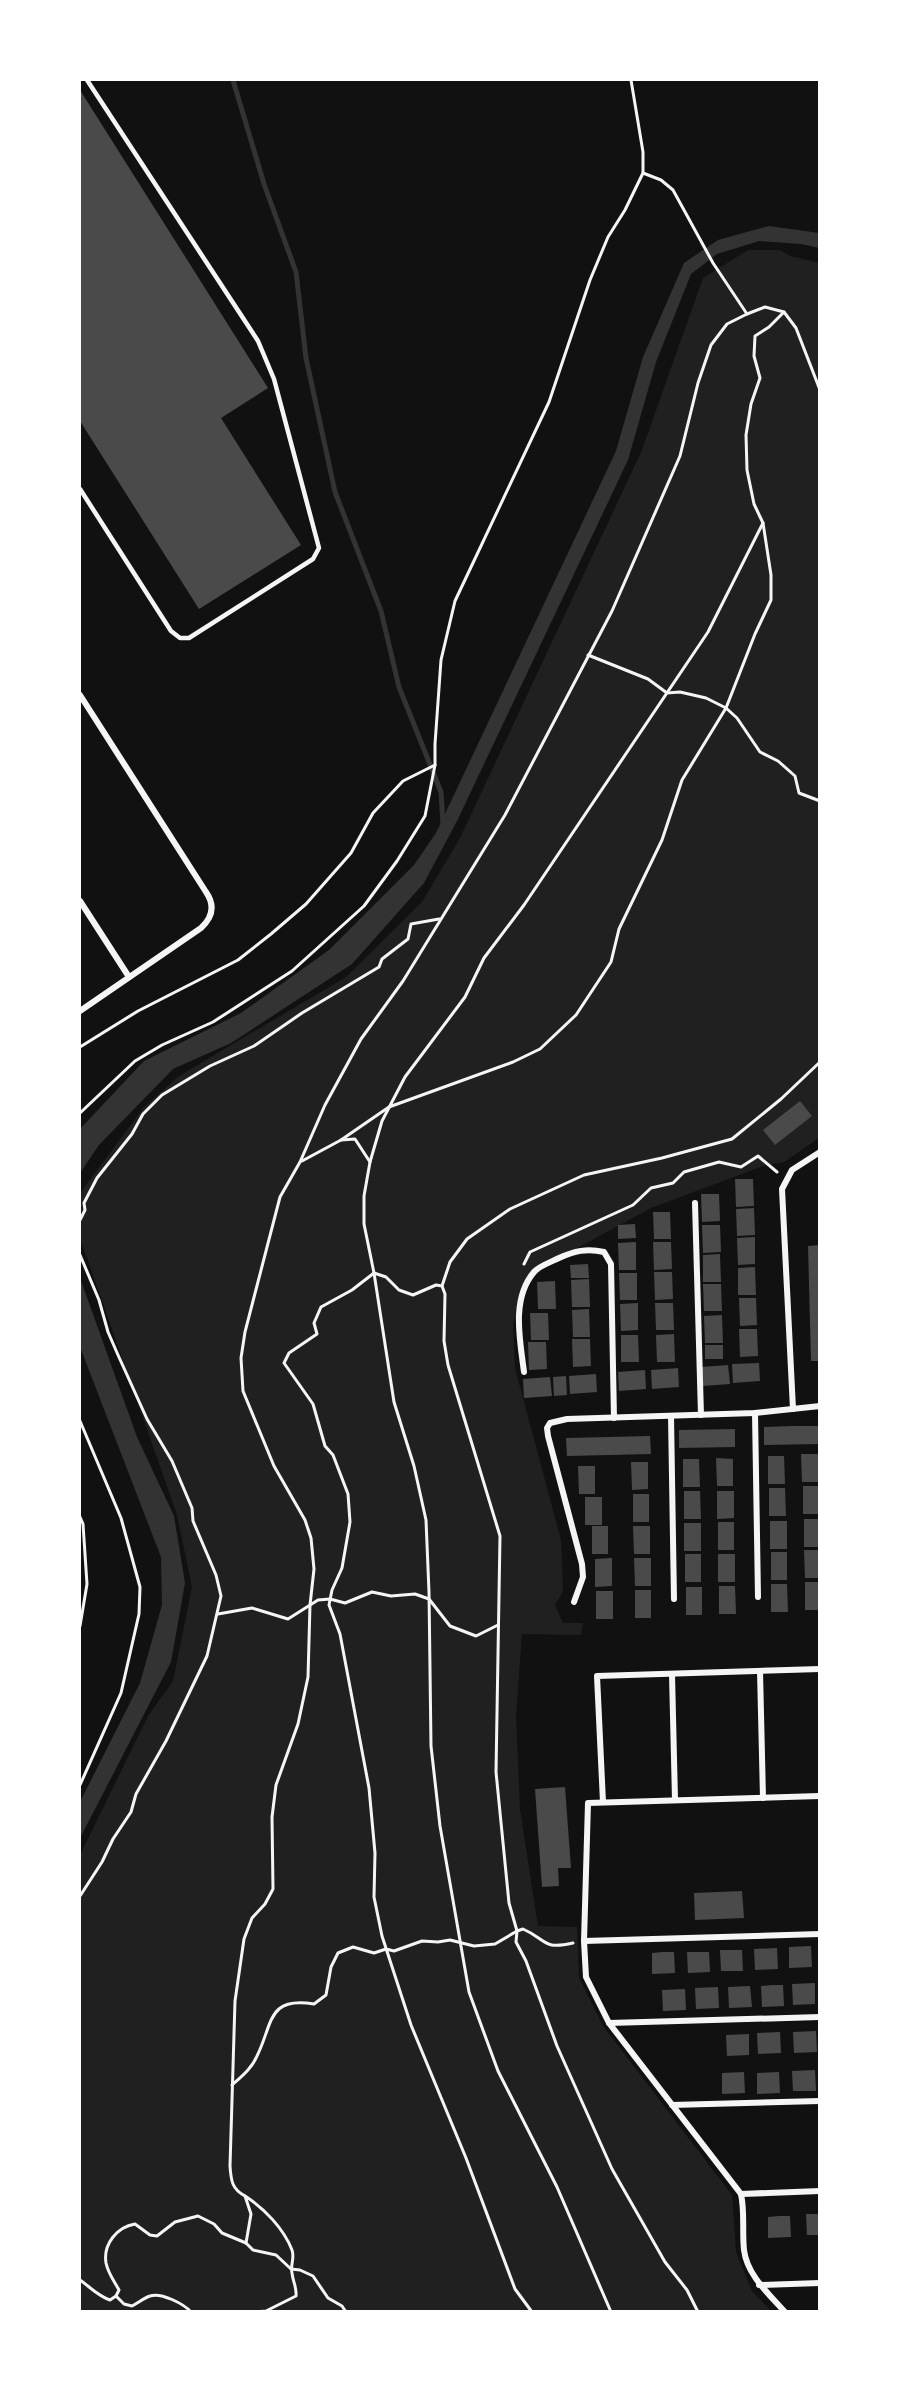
<svg xmlns="http://www.w3.org/2000/svg" width="899" height="2391" font-family="Raleway,sans-serif">
<style>
.green{fill:#202020}
.water{fill:#333}
.lines{fill:none;stroke-linecap:round;stroke-linejoin:round}
.stream{stroke:#333;stroke-width:5}
.building{fill:#4a4a4a}
.path{stroke:#f5f5f5;stroke-width:3}
.service{stroke:#f5f5f5;stroke-width:4.5}
.minor{stroke:#f5f5f5;stroke-width:6}
</style>
<rect width="100%" height="100%" fill="#111"/>
<path class="green" d="M748 250H780L790 256 819 263V1138L784 1162 766 1165 651 1208 557 1259 538 1272 522 1295 513 1324 515 1368 561 1540 563 1591 555 1605 563 1623H583L581 1635 522 1634 516 1716 520 1809 538 1926 577 1927 579 1978 603 2026 732 2195 736 2252 752 2291 771 2311H80V1855L148 1716 173 1681 192 1587 177 1515 80 1238V1193L144 1107 179 1076 346 977 422 902 460 838 642 450 703 278Z"/>
<g class="water">
<path d="M769 226 819 233V248L801 244 759 241 717 254 691 274 656 362 628 460 458 819 424 883 352 964 231 1043 173 1069 99 1145 80 1173V1129L144 1061 241 1013 329 950 414 865 436 833 616 451 643 357 684 263 718 240Z"/>
<path d="M80 1278 137 1437 174 1516 185 1583 171 1662 80 1838V1802L140 1683 162 1605 161 1557 80 1347Z"/>
</g>
<g class="lines">
<path class="stream" d="M233 80 264 184 296 272 306 358 335 492 381 611 399 687 441 792 443 824"/>
</g>
<g class="building">
<path d="M80 90 268 388 221 418 301 545 199 609 80 421Z"/>
<path d="M800 1101 812 1116 775 1145 763 1130Z"/>
<path d="M735 1179H753L754 1206 736 1207Z"/>
<path d="M701 1194H719L720 1221 702 1222Z"/>
<path d="M754 1208 755 1235 737 1236 736 1209Z"/>
<path d="M653 1212H670L671 1239H654Z"/>
<path d="M635 1224 636 1238 618 1239V1225Z"/>
<path d="M702 1225H720L721 1252 703 1253Z"/>
<path d="M755 1237V1264L738 1265 737 1238Z"/>
<path d="M636 1242V1270H619L618 1243Z"/>
<path d="M653 1242H671L672 1269 654 1270Z"/>
<path d="M820 1245V1361H811L808 1246Z"/>
<path d="M720 1254 721 1282H703V1255Z"/>
<path d="M588 1264 589 1278H571L570 1265Z"/>
<path d="M755 1267 756 1295H738V1268Z"/>
<path d="M654 1272H672L673 1299 655 1300Z"/>
<path d="M619 1273H637V1300H620Z"/>
<path d="M589 1279 590 1307H572L571 1280Z"/>
<path d="M555 1281 556 1309H538L537 1282Z"/>
<path d="M703 1284H721L722 1311H704Z"/>
<path d="M739 1298H756L757 1325 740 1326Z"/>
<path d="M638 1303V1330L621 1331 620 1304Z"/>
<path d="M655 1303H673L674 1330H656Z"/>
<path d="M589 1309 590 1337H573L572 1310Z"/>
<path d="M530 1313H548L549 1340H531Z"/>
<path d="M722 1315 723 1343H705L704 1316Z"/>
<path d="M739 1329H757L758 1356 740 1357Z"/>
<path d="M674 1334 675 1362H657L656 1335Z"/>
<path d="M621 1335H638L639 1362H621Z"/>
<path d="M572 1339H590L591 1366 573 1367Z"/>
<path d="M528 1342H546L547 1369 529 1370Z"/>
<rect x="705" y="1345" width="18" height="14"/>
<path d="M759 1363 760 1381 733 1383 732 1364Z"/>
<path d="M728 1365 730 1384 703 1386 701 1367Z"/>
<path d="M678 1368 679 1387 652 1389 651 1370Z"/>
<path d="M645 1370 646 1389 619 1391 618 1372Z"/>
<path d="M596 1374 597 1392 570 1394 569 1376Z"/>
<path d="M566 1376 567 1395 554 1396 553 1377Z"/>
<path d="M550 1377 552 1396 524 1398 523 1379Z"/>
<path d="M792 1426H820V1444L764 1445V1427Z"/>
<path d="M735 1429V1447L679 1448V1430Z"/>
<path d="M650 1436 651 1454 567 1456 566 1438Z"/>
<path d="M801 1454H818V1482H802Z"/>
<path d="M768 1456H784L785 1484H768Z"/>
<path d="M716 1458 733 1459V1486H717Z"/>
<path d="M683 1459H699L700 1487H683Z"/>
<path d="M631 1462H648V1489L632 1490Z"/>
<path d="M578 1466H595V1494H579Z"/>
<rect x="803" y="1486" width="16" height="28"/>
<path d="M769 1488H785L786 1516H769Z"/>
<path d="M684 1491H700L701 1519H684Z"/>
<path d="M717 1491H734V1518L717 1519Z"/>
<rect x="633" y="1494" width="16" height="28"/>
<rect x="585" y="1497" width="17" height="28"/>
<rect x="804" y="1519" width="16" height="28"/>
<rect x="770" y="1521" width="17" height="28"/>
<rect x="718" y="1522" width="16" height="28"/>
<rect x="684" y="1523" width="17" height="28"/>
<rect x="592" y="1526" width="16" height="28"/>
<path d="M633 1526H650V1554H634Z"/>
<path d="M804 1550H820V1578H805Z"/>
<rect x="771" y="1552" width="16" height="28"/>
<rect x="685" y="1554" width="16" height="28"/>
<rect x="718" y="1554" width="17" height="28"/>
<path d="M612 1558V1586L595 1587V1559Z"/>
<path d="M634 1558H651V1586H635Z"/>
<rect x="805" y="1582" width="15" height="28"/>
<path d="M771 1584H787L788 1612H771Z"/>
<path d="M719 1586H735L736 1614H719Z"/>
<rect x="686" y="1587" width="16" height="28"/>
<rect x="635" y="1590" width="16" height="28"/>
<rect x="596" y="1591" width="17" height="28"/>
<path d="M565 1787 571 1868H558L559 1886 542 1887 535 1789Z"/>
<path d="M742 1891 744 1918 695 1920 694 1893Z"/>
<path d="M811 1946 812 1967 789 1968V1947Z"/>
<path d="M777 1948 778 1969 755 1970 754 1949Z"/>
<path d="M720 1950H742L743 1971H721Z"/>
<path d="M663 1952H674L675 1973 652 1974V1953Z"/>
<path d="M687 1952H709L710 1972 688 1973Z"/>
<path d="M815 1983V2004L793 2005 792 1984Z"/>
<path d="M772 1985H783L784 2006 762 2007 761 1986Z"/>
<path d="M750 1986 752 2007 729 2008 728 1987Z"/>
<path d="M718 1987 719 2008 696 2009 695 1988Z"/>
<path d="M685 1989 686 2010 663 2011 662 1990Z"/>
<path d="M816 2031 817 2052 794 2053 793 2032Z"/>
<path d="M780 2032 781 2053 758 2054 757 2033Z"/>
<path d="M749 2034V2055L727 2056 726 2035Z"/>
<path d="M815 2070 816 2091H793L792 2071Z"/>
<path d="M744 2072 745 2093 722 2094V2073Z"/>
<path d="M779 2072 780 2093 757 2094V2073Z"/>
<path d="M806 2214H820V2235H807Z"/>
<path d="M779 2216H790L791 2237 768 2238V2217Z"/>
</g>
<g class="lines">
<g class="path">
<path d="M643 173 661 180 673 190 713 263 747 314"/>
<path d="M588 655 648 679 667 693 680 692 706 698 726 708 737 718 760 752 778 761 795 776 799 793 820 801"/>
<path d="M80 1047 138 1011 238 960 271 934 306 904 351 853 373 813 403 781 435 765"/>
<path d="M80 1113 135 1061 162 1045 213 1022 292 971 364 906 397 861 425 816 435 765V744L441 660 455 601 549 402 590 280 608 237 625 210 643 173V152L631 80"/>
<path d="M341 1140 389 1107 513 1062 540 1049 576 1015 611 962 619 929 662 840 682 780 726 708 755 634 771 600V575L763 523 754 504 747 470 746 435 751 404 760 378 754 356 755 336 769 327 784 312"/>
<path d="M302 1161 341 1140 355 1139 370 1162"/>
<path d="M80 1220 85 1210 84 1203 97 1178 132 1134 143 1114 162 1095 210 1066 254 1046 302 1013 379 967 382 959 408 939 411 924 439 919"/>
<path d="M80 1255 99 1300 108 1332 118 1355 147 1419 172 1461 192 1508 193 1521 216 1575 221 1596 207 1656 166 1741 136 1794 131 1812 113 1839 102 1862 80 1896"/>
<path d="M524 1264 530 1252 633 1205 651 1188 673 1183 684 1172 719 1162 741 1167 758 1156 777 1172"/>
<path d="M442 1286 450 1262 467 1239 510 1209 584 1175 662 1158 732 1139 781 1099 820 1062"/>
<path d="M80 1421 121 1518 140 1587 139 1614 121 1693 80 1785"/>
<path d="M80 1517 83 1524 87 1584 80 1626"/>
<path d="M218 1614 252 1608 288 1619 318 1600 330 1599 345 1603 372 1592 391 1596 415 1594 429 1599 450 1626 476 1636 498 1625"/>
<path d="M573 1943C542 1950 548 1940 523 1929L517 1931 516 1942 526 1961 557 2046 612 2169 665 2262 687 2290 698 2312"/>
<path d="M232 2085C242 2076 252 2068 257 2056 273 2024 267 1996 314 2004L326 1995 331 1967 338 1953 353 1947 374 1953 386 1949 394 1951 422 1941 438 1942 450 1940 474 1946 495 1944 517 1931 509 1903 496 1772 500 1536 448 1365 444 1341 445 1294 442 1286 436 1285 413 1295 399 1290 386 1277 374 1273 352 1290 321 1307 314 1323 317 1334 289 1353 284 1363 313 1404 325 1446 333 1455 348 1494 350 1522 342 1568 332 1590 329 1605 340 1634 369 1788 375 1853 374 1897 382 1936 411 2025 466 2158 515 2289 532 2312"/>
<path d="M245 2196C232 2189 231 2181 230 2166L235 2001 244 1939 252 1918 265 1904 273 1889 272 1817 276 1785 298 1724 308 1677 310 1605 314 1569 311 1538 305 1520 274 1466 243 1391 241 1358 245 1332 280 1197 300 1162 325 1105 361 1039 403 981 505 815 612 611 680 456 698 383 711 345 727 324 747 314 765 307 784 312 796 328 820 390"/>
<path d="M246 2243 251 2214 245 2196C264 2208 284 2229 292 2250 295 2258 290 2265 292 2273 293 2282 297 2288 296 2296L266 2311 254 2312"/>
<path d="M80 2280C90 2287 98 2296 110 2300L116 2296 119 2290C114 2281 108 2273 106 2263 103 2244 117 2227 135 2224L150 2235 157 2236 175 2222 198 2216 214 2224 222 2233 246 2243 253 2250 276 2255 291 2269 300 2270 313 2276 328 2298 342 2306 346 2312"/>
<path d="M116 2296 124 2304 132 2306C138 2303 144 2298 150 2296 161 2292 184 2304 191 2312"/>
<path d="M611 2312 557 2187 498 2071 469 1992 440 1826 431 1746 429 1592 426 1520 414 1466 394 1402 374 1273 364 1224V1196L370 1162 382 1121 405 1077 465 997 484 958 524 905 708 632 763 523"/>
</g>
<path class="service" d="M80 489 171 631 180 638H189L313 559 319 548 274 379 258 341 87 80"/>
<g class="minor">
<path d="M80 695 206 892C215 905 213 917 201 928L80 1011"/>
<path d="M80 901 129 977"/>
<path d="M695 1203 701 1415"/>
<path d="M524 1372C520 1340 511 1299 534 1272 539 1266 551 1262 559 1258 574 1251 587 1248 604 1252L611 1264 614 1418"/>
<path d="M793 1409 782 1189 792 1170 820 1152"/>
<path d="M755 1413 758 1597"/>
<path d="M671 1416 674 1599"/>
<path d="M574 1602 583 1577 582 1564 548 1436 547 1428 550 1423 567 1419 755 1413 820 1406"/>
<path d="M760 1671 763 1798"/>
<path d="M672 1674 675 1800"/>
<path d="M603 1802 597 1676 820 1669"/>
<path d="M584 1941 820 1934"/>
<path d="M609 2023 820 2017"/>
<path d="M672 2105 820 2101"/>
<path d="M741 2194 820 2191"/>
<path d="M759 2285 820 2283"/>
<path d="M785 2312C769 2294 747 2275 744 2250 742 2231 745 2213 741 2194L609 2023 586 1977 584 1941 588 1803 820 1796"/>
</g>
</g>
<rect width="899" height="2391" fill="none" stroke="#ffffff" stroke-width="162"/>
</svg>
